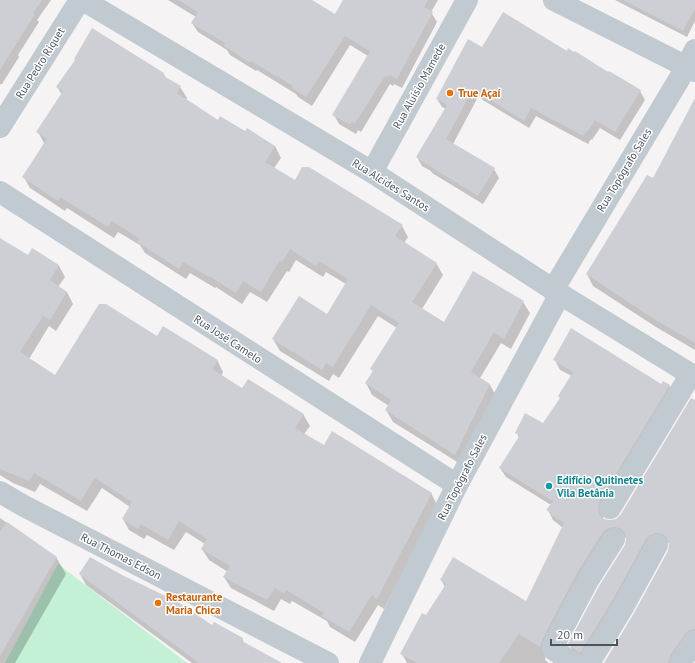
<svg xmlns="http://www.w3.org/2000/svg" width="695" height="663" font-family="'PT Sans',sans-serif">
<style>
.green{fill:#c4f0d6}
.shadow{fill:#0003}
.building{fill:#cdcfd5}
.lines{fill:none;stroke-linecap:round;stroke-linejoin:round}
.minor{stroke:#c1c9d1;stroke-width:22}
.food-dot{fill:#e8710a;stroke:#fff;stroke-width:1.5}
.culture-dot{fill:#0f9aa8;stroke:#fff;stroke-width:1.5}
.labels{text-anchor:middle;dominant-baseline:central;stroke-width:3;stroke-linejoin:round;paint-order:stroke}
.street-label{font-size:11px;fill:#4a5560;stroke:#fff}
.food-label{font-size:11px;font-weight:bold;fill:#c56008;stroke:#fff;text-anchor:start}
.culture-label{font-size:11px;font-weight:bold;fill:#0d838f;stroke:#fff;text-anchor:start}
</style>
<rect width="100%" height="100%" fill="#f5f3f3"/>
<path class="green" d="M58 564 187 663H5Z"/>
<g class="shadow">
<path d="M0 0H51L37 20 39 22 18 55 19 57 2 84H1L0 85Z"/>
<path d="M168 0H310L335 15 344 0H438L431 12 437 22 402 88 394 84 393 86 390 84 361 132 358 130 356 134 339 124 334 115 368 56 350 45 312 106 298 97 296 94 257 70 256 71 230 55 227 50 198 32 192 23 196 17Z"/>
<path d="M615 0H695V21L687 37Z"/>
<path d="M482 48 567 52 640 91 645 100 620 140 600 128 592 140 591 139 588 144 536 116 529 128 478 97 453 144 494 169 499 178 483 204 432 173 431 171 422 166 417 157 446 109 442 107 437 99Z"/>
<path d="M163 73 166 78 180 87 187 98 186 100 218 121 275 146 281 158 274 168 295 181 402 226 408 237 404 243 436 263 443 275 422 309 445 323 523 302 530 313 511 349 501 343 480 378 490 385 496 396 462 465 393 422 386 410 389 406 372 395 366 383 373 372 372 369 397 328 378 316 339 378 333 374 329 381 280 351 273 339 327 315 346 284 326 272 323 277 296 260 289 272 287 271 267 302 250 292 242 304 216 287 215 288 190 273 186 279 145 253 140 245 118 232 114 238 67 208 65 211 30 188 24 177 44 143 38 132 62 95 57 87Z"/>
<path d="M695 110V350L656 327 593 286 587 274 653 179Z"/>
<path d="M0 239 28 256 32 249 59 266 65 277 58 287 67 292 73 304 56 331 49 326 29 359 55 376 157 337 217 360 223 372 221 376 242 389 303 414 310 426 304 434 324 446 431 493 437 505 384 609 378 605 355 642 330 627 327 621 292 601 290 604 281 599 274 611 231 588 224 577 228 572 209 560 202 549 205 544 186 532 174 550 147 535 144 539 129 530 123 519 130 507 102 488 87 511 40 484 35 492 13 483 0 475Z"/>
<path d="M555 360 661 386 669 385 675 395 604 511 603 519 609 521 616 520 621 515 695 408V639L677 663H605L635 614 669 551V543L662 542 586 662 575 654 569 644 625 546 627 538 621 536 547 650 545 660 549 663H407L402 654 445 587 441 580 526 602 563 528 553 520 548 510 551 505 506 477 500 468 519 438 517 433 543 425 561 399 572 376 560 370Z"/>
<path d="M0 518 56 557 66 574 15 663H0Z"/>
<path d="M80 574 242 639 245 644 280 663H192L86 585Z"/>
</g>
<g class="building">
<path d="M0 0H42L33 13 35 14 0 70Z"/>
<path d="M178 0H312L335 14 343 0H428L424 7 433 12 397 79 389 75 388 77 385 76 355 123 352 122 350 125 332 115 370 51 345 36 306 97 292 88 293 86 251 61 250 63 224 46 225 43 191 23 198 12Z"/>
<path d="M623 0H695V9L683 31Z"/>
<path d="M503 12 567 51 568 48 574 52 575 51 608 72 609 71 641 90 615 132 595 120 587 132 586 131 583 136 531 108 524 121 473 89 446 139 495 168 478 196 426 164 416 157 447 105 436 99 468 39 482 47Z"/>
<path d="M92 28 164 73 162 75 181 86 177 93 218 120 220 116 245 131 247 128 275 146 265 162 295 180 302 167H309L403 225 395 236 437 263 412 302 444 322 473 271 524 301 504 339 494 332 471 372 490 384 455 455 385 410 391 400 365 383 373 371 370 369 399 323 371 305 333 367 326 363 322 370 272 339 299 296 327 314 348 279 319 261 316 266 290 249 282 262 280 260 261 292 243 281 236 293 209 276V277L183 262 179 269 137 242 139 238 112 221 108 227 60 197 58 201 22 177 47 139 36 132 63 91 56 87 75 60 74 59Z"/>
<path d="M695 98V343L649 316 586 274 647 175 653 178Z"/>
<path d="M0 238 28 255 32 248 59 265 50 280 67 292 50 320 43 316 20 352 55 375 99 304H106L157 336 163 326 218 360 212 369 242 388 248 379 304 414 295 428 324 445 332 431 432 493 377 599 372 595 349 632 322 616 324 613 286 590 284 594 275 588 267 600 223 577 230 566 201 549 207 539 179 521 168 540 141 524 138 529 122 519 132 502 95 478 81 501 34 473 29 481 0 469Z"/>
<path d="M571 328 650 377 661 384 663 381 670 385 599 502 598 507 599 514 604 519 609 520 616 519 621 514 691 398 695 400V629L689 630 685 634 670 656 668 663H604L634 613 668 551 669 544 667 538 663 534 656 533 650 535 646 539 612 601 580 653 568 644 599 586 625 545 626 539 625 533 620 528 614 527 608 528 603 532 577 573 542 640 540 647 519 634 499 663H417L400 654 422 613 426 615 446 584 440 580 453 557 526 601 564 523 550 514 551 513 546 510 553 501 499 468 520 435 515 433 525 413 543 423 560 398 558 396 573 372 553 360Z"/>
<path d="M7 522 57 557 0 656V531Z"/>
<path d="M90 557 122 575 178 602 212 625 214 622 243 638 242 641 282 663H199L79 574Z"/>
</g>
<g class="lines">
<g class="minor">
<path d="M83 0 372 172 560 294 695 377"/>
<path d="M554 0 695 71"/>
<path d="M0 127 80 0"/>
<path d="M372 172 467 0"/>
<path d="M0 192 457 485"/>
<path d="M553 290 687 66 695 50"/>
<path d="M0 492 24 506 328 663"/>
<path d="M610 508 691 374"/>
<path d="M370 663 457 485 560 294"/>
<path d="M573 663 553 649V646L588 580 614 539"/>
<path d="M589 663 623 607 657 545"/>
<path d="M680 663 695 641"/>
</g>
</g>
<g class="food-dot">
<circle cx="450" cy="93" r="4"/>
<circle cx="158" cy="603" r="4"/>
</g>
<circle class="culture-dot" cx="549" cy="486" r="4"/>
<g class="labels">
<g class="street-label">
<text transform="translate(40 63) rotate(-58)">Rua Pedro Riquet</text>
<text transform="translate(419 86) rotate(-61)">Rua Aluísio Mamede</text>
<text transform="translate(624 170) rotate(-59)">Rua Topógrafo Sales</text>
<text transform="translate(391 185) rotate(32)">Rua Alcides Santos</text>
<text transform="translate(228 339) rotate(33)">Rua José Camelo</text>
<text transform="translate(462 477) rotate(-63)">Rua Topógrafo Sales</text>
<text transform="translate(121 556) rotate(27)">Rua Thomas Edson</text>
</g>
<g class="food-label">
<text x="458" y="93">True Açaí</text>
<text x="166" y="597">Restaurante<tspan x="166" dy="13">Maria Chica</tspan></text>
</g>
<g class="culture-label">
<text x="557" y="480">Edifício Quitinetes<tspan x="557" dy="13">Vila Betânia</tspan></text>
</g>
</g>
<path d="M551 639v6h66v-6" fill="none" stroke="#4a5560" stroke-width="2"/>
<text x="557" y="639" font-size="12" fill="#4a5560" stroke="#ffffff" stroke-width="3" paint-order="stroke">20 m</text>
</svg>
